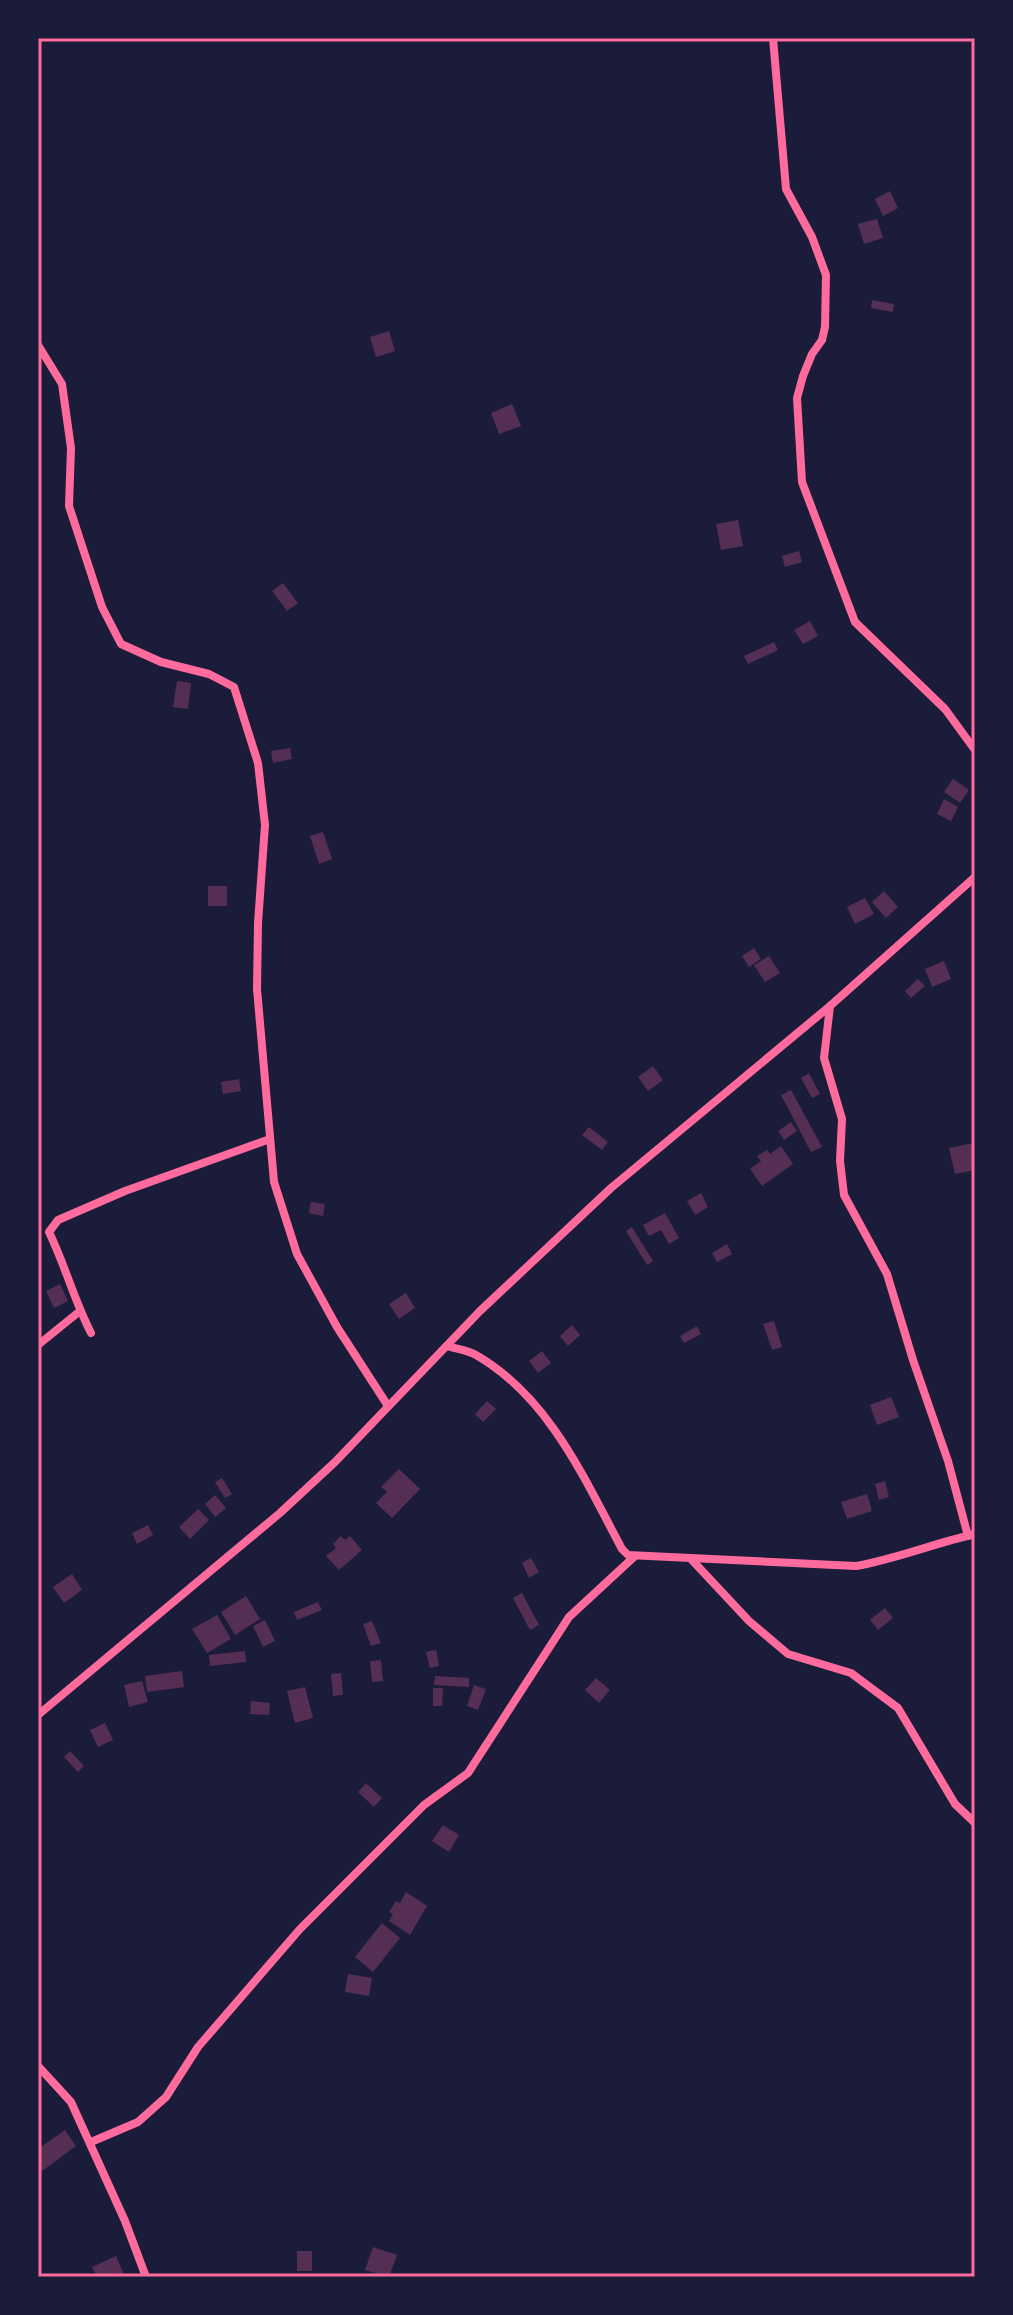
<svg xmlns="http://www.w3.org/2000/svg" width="1013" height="2315" font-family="Jost,sans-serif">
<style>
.building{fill:#542f53}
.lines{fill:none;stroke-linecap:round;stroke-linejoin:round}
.minor{stroke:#ff6b9d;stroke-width:8}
.neatline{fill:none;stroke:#ff6b9d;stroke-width:3}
</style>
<rect width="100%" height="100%" fill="#1b1b3a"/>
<g class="building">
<path d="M890 191 898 208 883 216 875 199Z"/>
<path d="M877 219 883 238 864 244 858 224Z"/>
<path d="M872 300 894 304 893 312 871 308Z"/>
<path d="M389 331 395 351 376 357 370 337Z"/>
<path d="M512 404 521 426 499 434 491 413Z"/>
<path d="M738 520 743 546 721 550 716 524Z"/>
<path d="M799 551 802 562 785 567 782 556Z"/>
<path d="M283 583 298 603 287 611 272 591Z"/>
<path d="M810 621 818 636 803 644 794 630Z"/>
<path d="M774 642 778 650 748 664 744 656Z"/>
<path d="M177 681 191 683 188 709 173 707Z"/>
<path d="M290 748 292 759 273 763 271 751Z"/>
<path d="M953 779 969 790 960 803 944 792Z"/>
<path d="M944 799 958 807 951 821 937 814Z"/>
<path d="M323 832 332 859 319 864 310 836Z"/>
<rect x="208" y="886" width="19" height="20"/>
<path d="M884 891 898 907 886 918 872 902Z"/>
<path d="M865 898 874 914 855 924 847 907Z"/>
<path d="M754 948 761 959 749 967 742 956Z"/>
<path d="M769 956 780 973 765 982 754 965Z"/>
<path d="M944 961 951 979 932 987 925 969Z"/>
<path d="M918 979 925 986 911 998 905 991Z"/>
<path d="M653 1066 663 1080 648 1091 638 1077Z"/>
<path d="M809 1073 820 1094 812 1098 801 1078Z"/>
<path d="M239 1079 241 1091 223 1094 221 1082Z"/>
<path d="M791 1090 822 1147 811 1152 781 1095Z"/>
<path d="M791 1122 797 1131 784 1140 778 1131Z"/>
<path d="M589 1127 608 1142 602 1150 582 1135Z"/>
<path d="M973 1143 975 1170 955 1174 949 1148Z"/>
<path d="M781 1146 793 1164 762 1186 750 1169 761 1161 757 1156 767 1150 770 1154Z"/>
<path d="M701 1193 708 1207 695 1215 687 1201Z"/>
<path d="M311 1202 325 1204 323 1216 309 1213Z"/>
<path d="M665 1213 679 1238 669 1244 661 1230 649 1236 643 1225Z"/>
<path d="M632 1227 653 1261 647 1265 626 1231Z"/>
<path d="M727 1244 732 1254 717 1262 712 1253Z"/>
<path d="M60 1284 68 1301 54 1308 46 1291Z"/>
<path d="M406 1293 415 1308 399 1319 389 1304Z"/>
<path d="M774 1321 782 1347 772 1350 763 1324Z"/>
<path d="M572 1325 580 1335 568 1346 560 1336Z"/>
<path d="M697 1326 701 1334 684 1343 680 1336Z"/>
<path d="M542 1351 551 1363 538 1373 529 1361Z"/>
<path d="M891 1397 899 1417 877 1425 870 1405Z"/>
<path d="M487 1401 496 1409 483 1422 475 1414Z"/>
<path d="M399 1469 420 1489 392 1518 376 1503 387 1492 381 1487Z"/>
<path d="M222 1478 232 1494 225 1498 215 1482Z"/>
<path d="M885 1481 889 1497 879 1500 875 1484Z"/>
<path d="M867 1494 872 1511 847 1519 841 1502Z"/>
<path d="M215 1495 226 1508 215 1517 205 1504Z"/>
<path d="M198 1509 209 1520 190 1539 179 1527Z"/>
<path d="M148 1525 153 1535 137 1544 132 1533Z"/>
<path d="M341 1536 345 1540 350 1536 362 1550 339 1570 326 1556 336 1548 333 1544Z"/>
<path d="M531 1558 539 1572 529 1578 522 1563Z"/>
<path d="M72 1574 82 1590 64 1603 53 1587Z"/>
<path d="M522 1593 539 1625 530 1630 513 1598Z"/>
<path d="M246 1596 260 1619 235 1635 221 1612Z"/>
<path d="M318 1602 322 1610 297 1620 294 1612Z"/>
<path d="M885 1608 893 1618 878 1630 870 1620Z"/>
<path d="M217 1615 231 1639 207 1653 192 1629Z"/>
<path d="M265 1620 275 1641 263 1647 253 1626Z"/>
<path d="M372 1621 381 1643 371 1646 363 1624Z"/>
<path d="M436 1650 439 1666 430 1668 426 1652Z"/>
<path d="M245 1651 246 1662 210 1666 209 1655Z"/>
<path d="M381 1660 383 1681 372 1682 370 1661Z"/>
<path d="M182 1671 184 1687 147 1692 145 1676Z"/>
<path d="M341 1673 343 1695 333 1696 331 1674Z"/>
<path d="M435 1676 469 1678V1687L434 1685Z"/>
<path d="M596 1678 610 1690 599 1703 585 1690Z"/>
<path d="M142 1681 148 1702 129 1707 124 1685Z"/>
<path d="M474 1685 486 1689 478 1710 467 1706Z"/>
<path d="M305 1687 313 1718 295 1723 287 1691Z"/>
<path d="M433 1688H443L442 1706H433Z"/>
<path d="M251 1701 270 1703 269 1715 250 1714Z"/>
<path d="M105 1723 113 1740 98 1747 90 1730Z"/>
<path d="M70 1751 84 1766 78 1772 64 1757Z"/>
<path d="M366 1783 382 1798 374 1807 358 1792Z"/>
<path d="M443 1825 459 1835 449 1852 432 1841Z"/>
<path d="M406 1892 427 1906 410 1935 389 1921 393 1914 389 1912 396 1901 400 1903Z"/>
<path d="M382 1923 400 1938 373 1972 355 1957Z"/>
<path d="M348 1974 372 1978 369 1996 345 1992Z"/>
<path d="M65 2130 76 2146 38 2174V2149Z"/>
<path d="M373 2247 397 2255 389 2277 365 2270Z"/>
<rect x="297" y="2251" width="15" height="20"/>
<path d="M116 2256 125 2277H97L92 2267Z"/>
</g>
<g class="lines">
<g class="minor">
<path d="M773 38 786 189 812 237 826 275 825 327 822 340 812 354 803 376 797 398 802 482 855 622 945 709 975 750"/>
<path d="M38 345 62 384 71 448 69 506 102 607 121 644 161 662 209 674 234 687 258 763 265 825 258 923 257 989 274 1182 297 1254 337 1327 388 1406"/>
<path d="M830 1006 824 1058 842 1119 840 1161 844 1195 887 1274 913 1360 948 1461 968 1536"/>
<path d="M91 1333C74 1300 65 1265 49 1232L58 1220 125 1191 270 1139"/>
<path d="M38 1345 80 1311"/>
<path d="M447 1346C456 1349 467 1350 476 1355 549 1397 584 1478 622 1549L628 1555 856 1566C896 1559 935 1543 975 1534"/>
<path d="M691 1559 749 1621 788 1654 851 1673 898 1708 955 1804 975 1823"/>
<path d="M38 1715 280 1513 335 1462 480 1311 611 1188 830 1006 975 877"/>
<path d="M38 2066 71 2102 125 2221 146 2277"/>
<path d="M91 2142 138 2122 166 2097 198 2047 300 1929 424 1805 468 1773 569 1617 635 1556"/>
</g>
</g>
<rect width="1013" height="2315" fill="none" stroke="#1b1b3a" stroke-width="80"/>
<rect x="40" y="40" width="933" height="2235" class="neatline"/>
</svg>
